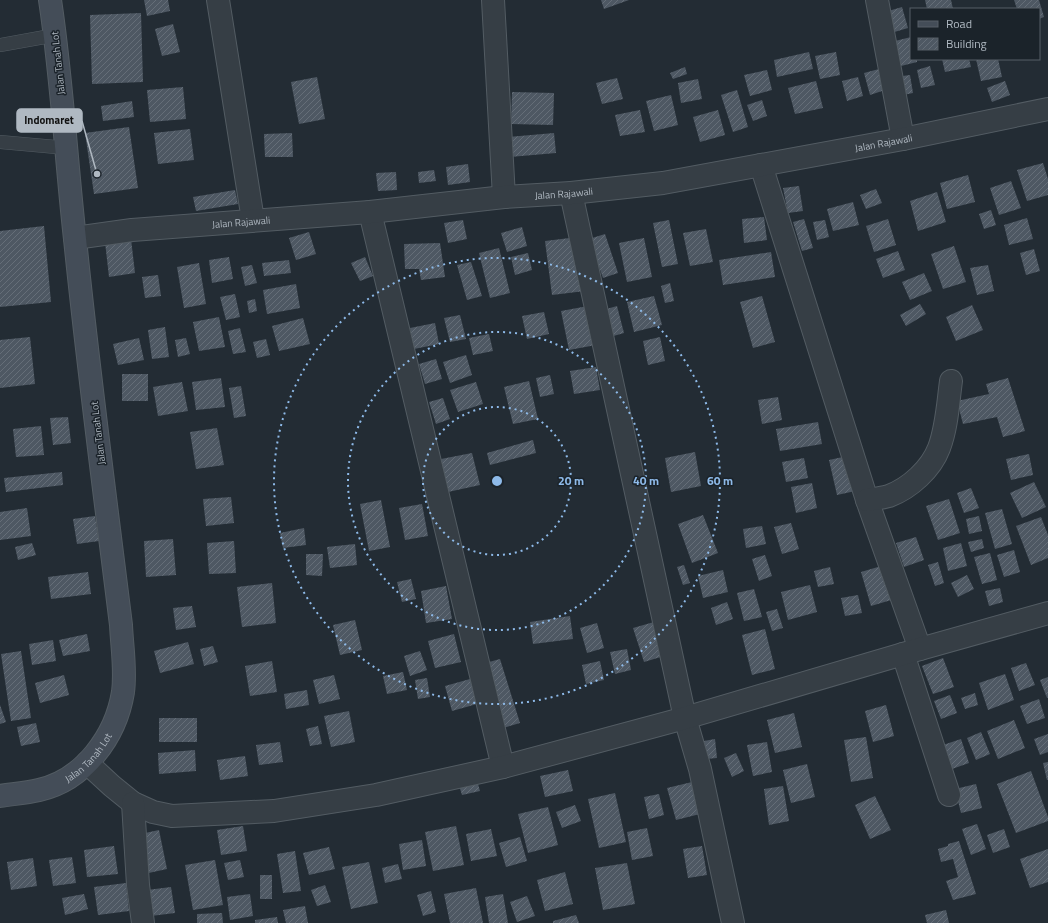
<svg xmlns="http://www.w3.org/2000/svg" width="1048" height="923" font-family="'Titillium Web',sans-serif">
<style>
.building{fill:url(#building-hatch)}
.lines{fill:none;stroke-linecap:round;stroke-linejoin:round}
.lane-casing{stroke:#535c63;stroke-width:14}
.street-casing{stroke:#535c63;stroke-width:24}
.secondary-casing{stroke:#535c63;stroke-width:24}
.lane{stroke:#363e45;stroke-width:13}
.street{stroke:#363e45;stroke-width:22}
.secondary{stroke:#444d58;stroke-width:22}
.ring{fill:none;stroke:#8ebae9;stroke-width:2;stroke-dasharray:2 4}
.labels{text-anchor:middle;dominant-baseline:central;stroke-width:3;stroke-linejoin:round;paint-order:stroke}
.street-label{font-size:10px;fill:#b0b9c2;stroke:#1b232a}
.centre{fill:#8ebae9;stroke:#1b232a;stroke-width:2}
.ring-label{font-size:12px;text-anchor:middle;font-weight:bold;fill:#8ebae9;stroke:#1b232a;stroke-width:3;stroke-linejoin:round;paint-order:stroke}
.leader{fill:none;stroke:#b0b9c2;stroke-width:1.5}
.callout-dot{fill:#b0b9c2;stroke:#1b232a;stroke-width:1.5}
.callout{fill:#b0b9c2;stroke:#b0b9c2;stroke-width:1.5}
.callout-label{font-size:11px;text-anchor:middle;font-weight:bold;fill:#111}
</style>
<defs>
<pattern id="building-hatch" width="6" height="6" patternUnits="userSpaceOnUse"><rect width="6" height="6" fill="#4e5863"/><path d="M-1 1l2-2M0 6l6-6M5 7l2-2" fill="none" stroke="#656e78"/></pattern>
</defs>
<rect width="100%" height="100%" fill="#232c34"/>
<g class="building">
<path d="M144 0H168L170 11 147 16Z"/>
<path d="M601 0H629L604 9Z"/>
<path d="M925 0H951L953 9H927Z"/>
<path d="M1014 0H1039L1044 17 1039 19V9H1017Z"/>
<path d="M902 7 908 28 891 33 885 12Z"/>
<path d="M141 13 143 82 92 84 90 15Z"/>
<path d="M173 24 180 52 162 56 155 29Z"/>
<path d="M911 37V59H917V62L897 67 891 42Z"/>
<path d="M809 52 813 69 777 77 774 60Z"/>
<path d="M836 52 840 75 820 79 815 56Z"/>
<path d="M942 59H969L971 67 945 72Z"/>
<path d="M976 59H998L1002 77 981 81Z"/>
<path d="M930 66 935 85 921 88 917 70Z"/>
<path d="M685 67 687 74 673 79 670 73Z"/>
<path d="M879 69 885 90 870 95 864 73Z"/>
<path d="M767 70 772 90 750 96 744 75Z"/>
<path d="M910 75 913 93 898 96 895 77Z"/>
<path d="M317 77 325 119 299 124 291 82Z"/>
<path d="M858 77 863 96 847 101 842 81Z"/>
<path d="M617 78 623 99 602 104 596 83Z"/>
<path d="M698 79 702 99 681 103 678 83Z"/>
<path d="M816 81 823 108 795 114 788 88Z"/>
<path d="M1005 81 1010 95 992 102 987 88Z"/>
<path d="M183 87 186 119 150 122 147 90Z"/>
<path d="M737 90 748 127 733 132 721 95Z"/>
<path d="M512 92 554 93 553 125 511 124Z"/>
<path d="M671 95 678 125 654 131 646 101Z"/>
<path d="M762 100 767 116 753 121 747 105Z"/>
<path d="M132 101 134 117 103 121 101 106Z"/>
<path d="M640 110 645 132 620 136 615 115Z"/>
<path d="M718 110 725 135 700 142 693 117Z"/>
<path d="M129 127 138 188 94 194 85 133Z"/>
<path d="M190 129 194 160 158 164 154 133Z"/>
<path d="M292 133 293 157H265L264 134Z"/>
<path d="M554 133 556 153 510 157 508 137Z"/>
<path d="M1043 163 1048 179V195L1027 201 1017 170Z"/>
<path d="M468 164 470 182 448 185 446 167Z"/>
<path d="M434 170 436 181 419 183 418 172Z"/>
<path d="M396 172 397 190 378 191 376 173Z"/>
<path d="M968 175 975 202 947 209 940 183Z"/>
<path d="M1011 181 1021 208 999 215 990 188Z"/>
<path d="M799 186 803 211 788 213 783 188Z"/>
<path d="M876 189 882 203 866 209 860 195Z"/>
<path d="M235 190 238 204 196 211 193 197Z"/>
<path d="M937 192 946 222 918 231 910 201Z"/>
<path d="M853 202 859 225 833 231 827 209Z"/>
<path d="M991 210 996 225 984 229 979 214Z"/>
<path d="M764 217 767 240 744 243 742 219Z"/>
<path d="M1027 218 1033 239 1009 245 1004 225Z"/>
<path d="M804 219 813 248 802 251 793 222Z"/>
<path d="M888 219 896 245 874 252 866 226Z"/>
<path d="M463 220 467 239 448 243 444 223Z"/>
<path d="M669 220 678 264 662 267 653 223Z"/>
<path d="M825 220 829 237 817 240 813 222Z"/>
<path d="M44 226 51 302 0 307V231Z"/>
<path d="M522 227 527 246 507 252 501 233Z"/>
<path d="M706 229 713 262 690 266 683 233Z"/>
<path d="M309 232 316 254 296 260 289 238Z"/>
<path d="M605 234 618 273 603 278 589 239Z"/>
<path d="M578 237 585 291 552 295 545 241Z"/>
<path d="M644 238 652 277 627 282 619 243Z"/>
<path d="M131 239 135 273 109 277 105 242Z"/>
<path d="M440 243 445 277 421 280 419 269H405L404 244Z"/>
<path d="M954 246 966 282 943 289 931 254Z"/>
<path d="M499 248 510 293 490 298 479 253Z"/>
<path d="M1034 249 1040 271 1026 275 1020 253Z"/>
<path d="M898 251 905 270 883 278 876 259Z"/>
<path d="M771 252 775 277 723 285 719 260Z"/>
<path d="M528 253 532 270 515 275 511 257Z"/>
<path d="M229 257 233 279 212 283 209 260Z"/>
<path d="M365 257 373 276 360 281 351 263Z"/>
<path d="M289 260 291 273 264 276 262 263Z"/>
<path d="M471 262 482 296 467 300 457 265Z"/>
<path d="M199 263 206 304 184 308 177 267Z"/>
<path d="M252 265 257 283 245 286 241 267Z"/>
<path d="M988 265 994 291 977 295 970 268Z"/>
<path d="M924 273 932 291 910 300 902 282Z"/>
<path d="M158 275 161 296 145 298 142 277Z"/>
<path d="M670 283 674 301 665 303 661 286Z"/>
<path d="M296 284 300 308 267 314 263 290Z"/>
<path d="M235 294 240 317 226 320 220 297Z"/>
<path d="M654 296 662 325 634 332 627 302Z"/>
<path d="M762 296 775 342 753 348 740 302Z"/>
<path d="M255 299 257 311 249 313 247 301Z"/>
<path d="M920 304 926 314 906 326 900 315Z"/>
<path d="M972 305 983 330 956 341 946 317Z"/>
<path d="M588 306 596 345 569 350 561 311Z"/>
<path d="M617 306 624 333 610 337 603 310Z"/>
<path d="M544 312 549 334 527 339 522 316Z"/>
<path d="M460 315 466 339 450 342 444 318Z"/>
<path d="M219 317 225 347 199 351 193 322Z"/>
<path d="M303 318 310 344 279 351 272 326Z"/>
<path d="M435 323 439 344 414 349 410 328Z"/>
<path d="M165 327 169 357 152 359 148 330Z"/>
<path d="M240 328 246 352 233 354 228 331Z"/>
<path d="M489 334 493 351 473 355 469 338Z"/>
<path d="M30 337 35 384 0 388V340Z"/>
<path d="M660 337 665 361 648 365 643 341Z"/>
<path d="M139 338 144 360 118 365 113 344Z"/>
<path d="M186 338 190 354 178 357 175 340Z"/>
<path d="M266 339 270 355 257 358 253 342Z"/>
<path d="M466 355 472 375 450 383 443 362Z"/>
<path d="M436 359 442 379 425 384 419 364Z"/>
<path d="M596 367 600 390 574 394 570 371Z"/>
<rect x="122" y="374" width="26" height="27"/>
<path d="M550 375 554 394 540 397 536 378Z"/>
<path d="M221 378 225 407 196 410 192 382Z"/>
<path d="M1008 378 1025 431 1003 437 997 417 963 424 957 401 989 394 986 384Z"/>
<path d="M529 381 538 419 513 424 504 387Z"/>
<path d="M182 382 188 411 158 416 153 387Z"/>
<path d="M476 382 483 404 458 412 450 390Z"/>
<path d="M241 386 246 416 234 418 229 388Z"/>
<path d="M778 397 782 420 762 424 758 400Z"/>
<path d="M443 398 450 419 436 424 429 402Z"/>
<path d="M68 417 71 443 53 445 50 418Z"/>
<path d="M818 422 822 444 780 451 776 429Z"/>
<path d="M41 426 44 455 16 457 13 429Z"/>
<path d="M217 428 224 465 196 469 190 432Z"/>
<path d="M533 440 536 453 490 465 487 453Z"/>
<path d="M695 452 701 486 671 492 665 458Z"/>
<path d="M472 453 480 485 448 492 441 459Z"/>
<path d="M1029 454 1033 475 1011 480 1006 459Z"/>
<path d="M852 455 860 490 837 495 829 460Z"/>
<path d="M804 458 808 478 786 482 782 462Z"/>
<path d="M62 472 63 485 6 492 4 478Z"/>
<path d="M1034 482 1046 507 1022 518 1010 493Z"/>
<path d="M812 483 817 508 796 513 791 487Z"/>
<path d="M971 488 979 508 964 513 957 493Z"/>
<path d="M231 497 234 523 206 526 203 499Z"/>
<path d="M949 499 960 533 938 540 926 506Z"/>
<path d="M381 500 390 547 369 551 360 504Z"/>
<path d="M422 504 428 536 405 540 399 508Z"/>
<path d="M27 508 31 536 0 540V512Z"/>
<path d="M1002 509 1012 544 995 549 985 513Z"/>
<path d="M703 515 718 553 692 563 678 524Z"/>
<path d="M95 516 99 541 77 544 73 519Z"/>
<path d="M979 516 982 531 969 534 966 519Z"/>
<path d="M1041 517 1048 535V558L1031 565 1016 526Z"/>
<path d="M791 523 799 549 782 554 774 527Z"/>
<path d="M762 526 766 544 746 548 743 529Z"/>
<path d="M304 528 306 545 283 548 280 533Z"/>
<path d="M916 537 924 560 904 567 896 543Z"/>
<path d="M173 539 176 575 146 577 144 541Z"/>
<path d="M982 539 984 548 971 552 968 542Z"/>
<path d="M234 541 236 573 209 574 207 543Z"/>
<path d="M32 543 36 555 18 560 15 547Z"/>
<path d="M961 543 967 566 948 571 943 548Z"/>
<path d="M355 544 357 565 330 568 327 547Z"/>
<path d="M1014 550 1020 572 1004 577 997 555Z"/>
<path d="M990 553 997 580 982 584 974 557Z"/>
<path d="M306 554H323L322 576 306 575Z"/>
<path d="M765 555 772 576 759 581 752 559Z"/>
<path d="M938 562 944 583 935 586 928 565Z"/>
<path d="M888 564 898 598 871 606 861 572Z"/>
<path d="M684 565 690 583 683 585 677 567Z"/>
<path d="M830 567 834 584 818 587 814 571Z"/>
<path d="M723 570 728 592 703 598 698 576Z"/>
<path d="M88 572 91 594 51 599 48 577Z"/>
<path d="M967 575 974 589 958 597 951 583Z"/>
<path d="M411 579 416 599 402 602 397 582Z"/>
<path d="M272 583 276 623 242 627 237 587Z"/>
<path d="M810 585 817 612 788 620 781 592Z"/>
<path d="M446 586 452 619 426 623 421 591Z"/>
<path d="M1000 588 1003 602 989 606 985 591Z"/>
<path d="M754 589 762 617 744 621 737 593Z"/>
<path d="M858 595 862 613 845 616 841 598Z"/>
<path d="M727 602 733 619 716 625 711 608Z"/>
<path d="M192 606 196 627 176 630 173 608Z"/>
<path d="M777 609 783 628 772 631 766 612Z"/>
<path d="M570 616 573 639 533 644 530 622Z"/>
<path d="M355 620 362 650 340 655 333 625Z"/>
<path d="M654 622 664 656 644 662 633 628Z"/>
<path d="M597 623 604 648 587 653 580 628Z"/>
<path d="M765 629 775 669 752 675 742 635Z"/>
<path d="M87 634 90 651 63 656 59 640Z"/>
<path d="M454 634 461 662 435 668 428 641Z"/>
<path d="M53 640 56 661 32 665 29 644Z"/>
<path d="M188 642 194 664 160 673 154 651Z"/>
<path d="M213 646 218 662 204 666 200 649Z"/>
<path d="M627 649 631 670 615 674 610 652Z"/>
<path d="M21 651 31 718 11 721 1 654Z"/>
<path d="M420 651 427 670 410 676 404 656Z"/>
<path d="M943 658 954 687 933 694 922 666Z"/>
<path d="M500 659 520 723 503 728 482 664Z"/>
<path d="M272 661 277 692 250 696 245 666Z"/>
<path d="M600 661 604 680 586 684 582 665Z"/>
<path d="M1026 663 1035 685 1019 691 1011 668Z"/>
<path d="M403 672 407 690 387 694 383 676Z"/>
<path d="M1005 674 1014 700 988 710 979 683Z"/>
<path d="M64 675 69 695 40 703 35 683Z"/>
<path d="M334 675 340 699 319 704 313 680Z"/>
<path d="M1048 677V698H1047L1040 680Z"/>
<path d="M427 678 430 697 418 699 415 680Z"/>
<path d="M470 679 477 704 452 711 445 686Z"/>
<path d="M307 690 309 705 286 709 284 694Z"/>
<path d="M975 693 978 705 965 709 961 698Z"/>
<path d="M950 695 957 713 941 719 934 701Z"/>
<path d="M1039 699 1045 718 1027 724 1020 706Z"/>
<path d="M0 705 6 722 0 724Z"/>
<path d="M886 705 894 736 873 742 865 711Z"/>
<path d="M349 711 355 742 331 747 324 716Z"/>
<path d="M794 713 802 747 775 753 767 720Z"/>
<rect x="159" y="718" width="38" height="24"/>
<path d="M1014 720 1025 748 998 759 987 731Z"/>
<path d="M36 723 40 742 21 746 17 727Z"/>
<path d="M318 726 322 744 310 746 306 729Z"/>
<path d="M981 732 990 754 976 760 967 738Z"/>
<path d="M1048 734V752L1040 755 1034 739Z"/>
<path d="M866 737 873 778 851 782 844 740Z"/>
<path d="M715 739 717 758 706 759 704 741Z"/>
<path d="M961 739 969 763 952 769 943 745Z"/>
<path d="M280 742 283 762 259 765 256 745Z"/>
<path d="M767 742 772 772 753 776 747 745Z"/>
<path d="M195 750 196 771 159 774 158 753Z"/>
<path d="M736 753 744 771 732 777 724 758Z"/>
<path d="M245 756 248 776 220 780 217 760Z"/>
<path d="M1048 762V780H1047L1043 763Z"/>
<path d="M807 764 815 797 791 803 783 770Z"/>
<path d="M568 770 573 791 545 797 540 776Z"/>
<path d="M1031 771 1048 817V821L1016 833 997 784Z"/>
<path d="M476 777 480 791 462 795 458 782Z"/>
<path d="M692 782 700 814 676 820 667 788Z"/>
<path d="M976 784 982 808 961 813 955 789Z"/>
<path d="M783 786 789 821 769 825 764 789Z"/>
<path d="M615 793 626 842 599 848 588 799Z"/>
<path d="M659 794 664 815 649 819 644 797Z"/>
<path d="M875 796 891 830 870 839 855 805Z"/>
<path d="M575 805 581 821 562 828 556 812Z"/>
<path d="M548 807 558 845 528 853 518 814Z"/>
<path d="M977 824 986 849 971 855 962 829Z"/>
<path d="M243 826 247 851 221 855 217 830Z"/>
<path d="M456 826 464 865 433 871 425 832Z"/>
<path d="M647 828 653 856 632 860 627 832Z"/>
<path d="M491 829 497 856 471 861 466 834Z"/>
<path d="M1004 829 1010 847 993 853 987 835Z"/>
<path d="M159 830 167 869 144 874 136 835Z"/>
<path d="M520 837 527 861 506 867 499 843Z"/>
<path d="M422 840 426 866 403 870 399 844Z"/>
<path d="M959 841 976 894 953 900 946 881 958 877 953 859 941 862 938 849 948 846V844Z"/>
<path d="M114 846 118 874 87 877 84 850Z"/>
<path d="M702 846 707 875 688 878 683 849Z"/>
<path d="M329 847 335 869 309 875 303 853Z"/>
<path d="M1048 849V882L1030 888 1020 859Z"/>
<path d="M295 851 301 891 283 893 277 854Z"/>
<path d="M72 857 76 883 53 886 49 860Z"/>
<path d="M33 858 37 886 11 890 7 862Z"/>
<path d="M215 860 223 905 193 910 185 865Z"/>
<path d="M240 860 244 877 228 880 224 863Z"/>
<path d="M369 862 378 903 351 909 342 867Z"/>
<path d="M627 863 635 904 603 910 595 868Z"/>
<path d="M398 864 402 879 385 883 382 868Z"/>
<path d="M565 872 573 904 545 911 537 880Z"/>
<rect x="260" y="875" width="12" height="24"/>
<path d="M126 883 129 911 98 915 94 887Z"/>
<path d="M325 885 331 902 317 906 311 890Z"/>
<path d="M171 887 175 913 151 916 147 890Z"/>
<path d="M476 888 483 923H450L444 894Z"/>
<path d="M431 891 436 912 423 916 417 895Z"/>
<path d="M84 894 88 909 65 915 62 898Z"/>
<path d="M250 894 253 916 230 920 227 897Z"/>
<path d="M503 894 508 923H489L485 897Z"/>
<path d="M527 896 535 916 517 922 510 902Z"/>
<path d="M305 906 308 923H286L283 910Z"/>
<path d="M946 910 949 923H927L925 915Z"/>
<path d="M222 913 223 923H197V914Z"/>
<path d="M576 915 579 923H553V921Z"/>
<path d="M277 917 278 923H255V920Z"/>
</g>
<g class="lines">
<g class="lane-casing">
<g id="lane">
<path d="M0 45 56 35"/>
<path d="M0 142 67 148"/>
</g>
</g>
<g class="street-casing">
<g id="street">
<path d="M218 0 253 220"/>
<path d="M493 0 504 197"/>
<path d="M877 0 903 139"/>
<path d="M761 165 867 500 920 649"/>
<path d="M571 193 685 718 700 769 733 923"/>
<path d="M370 212 503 767"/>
<path id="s1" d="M75 238 132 230 370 212 504 197 571 193 663 183 903 139 1048 109"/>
<path d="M867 500C874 499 882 498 889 496 910 488 931 469 939 448 947 427 948 403 951 381"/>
<path d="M903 654 949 795"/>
<path d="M87 763 112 786 133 803 153 812 172 816 274 811 376 795 503 767 685 718 920 649 1048 613"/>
<path d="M133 803 138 885 143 923"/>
</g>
</g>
<g class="secondary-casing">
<g id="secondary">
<path id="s2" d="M0 796C13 794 26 793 39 790 84 780 116 736 123 692 126 670 122 647 121 625 105 496 88 368 75 239 66 159 62 79 50 0"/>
</g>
</g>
<use href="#lane" class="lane"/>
<use href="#street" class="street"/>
<use href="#secondary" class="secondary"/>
</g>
<g class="ring">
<circle cx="497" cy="481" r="74"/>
<circle cx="497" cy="481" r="149"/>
<circle cx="497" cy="481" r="223"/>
</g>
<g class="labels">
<g class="street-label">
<text transform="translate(58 63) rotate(-96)">Jalan Tanah Lot</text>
<text stroke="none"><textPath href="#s1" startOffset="815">Jalan Rajawali</textPath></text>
<text stroke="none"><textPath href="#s1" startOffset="491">Jalan Rajawali</textPath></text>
<text stroke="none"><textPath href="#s1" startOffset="167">Jalan Rajawali</textPath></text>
<text transform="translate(98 433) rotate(-97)">Jalan Tanah Lot</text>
<text stroke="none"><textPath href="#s2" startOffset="100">Jalan Tanah Lot</textPath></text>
</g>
</g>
<circle cx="497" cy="481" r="6" class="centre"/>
<g class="ring-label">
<text x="571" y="485">20 m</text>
<text x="646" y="485">40 m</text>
<text x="720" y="485">60 m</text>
</g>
<path class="leader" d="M97 174L82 121"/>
<circle class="callout-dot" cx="97" cy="174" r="4"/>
<rect class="callout" x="17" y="109" width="65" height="23" rx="4"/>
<g class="callout-label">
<text x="49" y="124">Indomaret</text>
</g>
<rect x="910" y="8" width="130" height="52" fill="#1b232a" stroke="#575f67"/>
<rect x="918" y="21" width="20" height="6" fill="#444d58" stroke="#575f67"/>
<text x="946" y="28" font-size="12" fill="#b0b9c2">Road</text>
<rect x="918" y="38" width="20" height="12" fill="url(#building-hatch)" stroke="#575f67"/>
<text x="946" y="48" font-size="12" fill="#b0b9c2">Building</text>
</svg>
